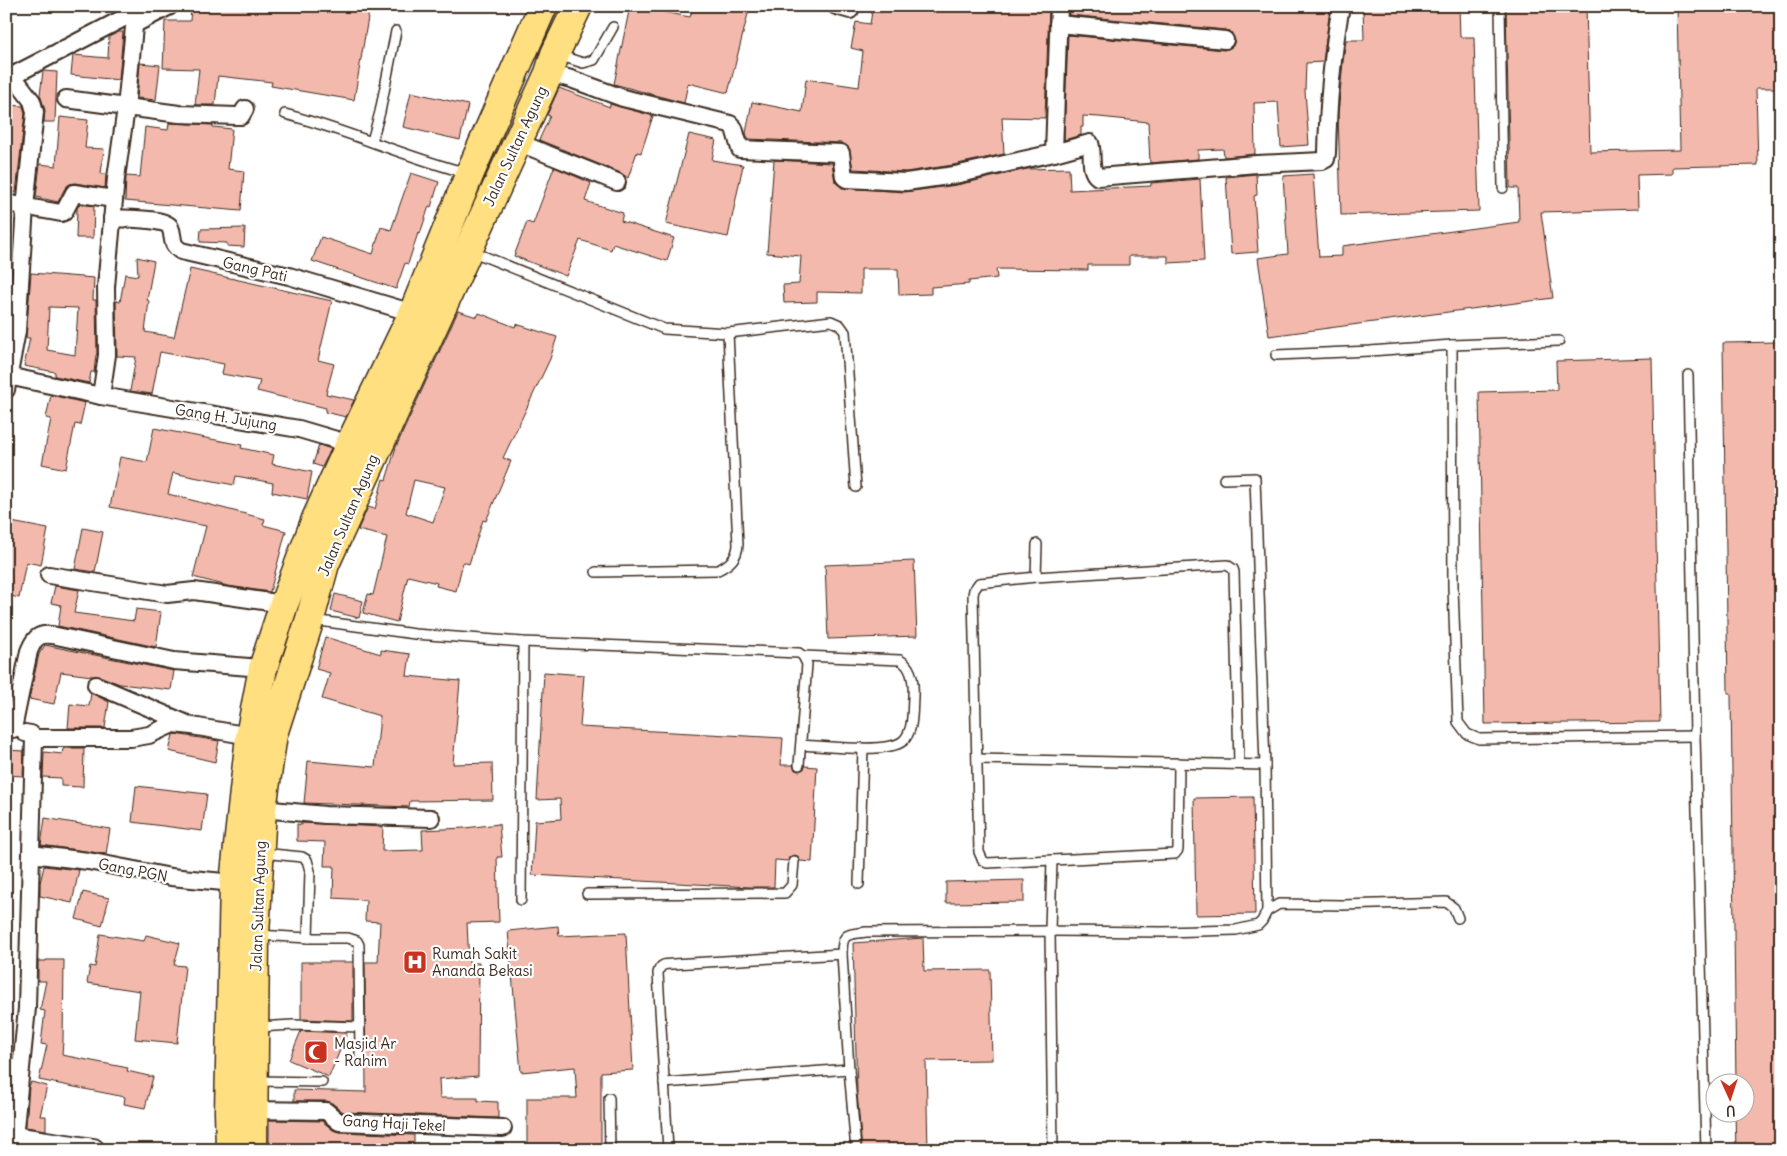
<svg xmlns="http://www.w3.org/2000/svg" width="1787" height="1156" font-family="Delius,sans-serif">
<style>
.building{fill:#f3b9ad;stroke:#3b2a1e;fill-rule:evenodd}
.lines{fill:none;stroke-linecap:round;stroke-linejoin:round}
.lane-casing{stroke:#3b2a1e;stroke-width:12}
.street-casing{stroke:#3b2a1e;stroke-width:20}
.secondary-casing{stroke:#3b2a1e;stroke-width:26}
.highway-casing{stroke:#3b2a1e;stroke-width:31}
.lane{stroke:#fff;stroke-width:9}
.street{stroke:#fff;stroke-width:16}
.secondary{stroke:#fff;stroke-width:22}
.highway{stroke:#ffdf80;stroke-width:28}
.labels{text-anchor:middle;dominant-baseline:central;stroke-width:4.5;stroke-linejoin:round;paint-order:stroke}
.street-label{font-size:15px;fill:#3b2a1e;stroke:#fff}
.poi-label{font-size:15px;fill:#3b2a1e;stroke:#fff;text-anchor:start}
</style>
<rect width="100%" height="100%" fill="#fff"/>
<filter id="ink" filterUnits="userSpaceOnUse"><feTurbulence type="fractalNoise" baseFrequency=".02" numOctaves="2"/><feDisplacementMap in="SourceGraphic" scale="10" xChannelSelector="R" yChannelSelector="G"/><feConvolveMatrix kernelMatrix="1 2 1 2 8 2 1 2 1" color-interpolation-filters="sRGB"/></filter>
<g filter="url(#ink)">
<g class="building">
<path d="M191 6 284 8V6H370L354 100 271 86 272 82 218 76 215 105H195L199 69 163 68 165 21H190Z"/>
<path d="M630 6 690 17 694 6H750L728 93 688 83 684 103 614 84Z"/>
<path d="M873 6H910L929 10V6H1049L1045 118 1002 117 1004 154 953 165 906 172 853 169 849 148 842 143 748 139 746 133 752 102 802 112 806 79 859 87 863 51 851 48 856 22 870 24Z"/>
<path d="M1069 6H1328V9H1330L1323 62 1306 63 1305 91 1309 145 1281 147 1278 102 1254 103 1255 154 1224 157 1223 149 1198 150V159L1150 163 1148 122 1099 117 1083 116V127H1081V135L1064 140 1068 35 1224 50 1233 46 1235 40 1231 32 1226 30 1069 15Z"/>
<path d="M1363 6H1459L1460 37H1474L1479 211 1341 215 1338 114 1343 62 1346 40H1364Z"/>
<path d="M1506 6H1586L1590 152 1680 150 1677 6H1781V88H1756L1758 165 1672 167V174L1637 175 1638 209 1541 212 1553 298 1269 336 1258 258 1288 254 1283 176 1313 174 1319 257 1342 256V246L1519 222 1518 188H1510Z"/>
<path d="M119 32H123L119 80 71 75 73 55 108 58 109 37Z"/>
<path d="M140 63 160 65 156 100 137 98Z"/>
<path d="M43 71 57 72 55 122H44L45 110 40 95Z"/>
<path d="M559 88 610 107V104L653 116 641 153 637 152 628 178 621 173 539 140 550 116 547 115Z"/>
<path d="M411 92 468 105 460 140 403 127Z"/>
<path d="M7 105 23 106 25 113 16 193 6 191 9 126H6Z"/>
<path d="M60 117 88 120 85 148 104 149 101 174H106L105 188 75 183 70 184 65 188 58 202 36 197 40 164 56 166Z"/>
<path d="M169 123 213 125V127L232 129 228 169 244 171 241 211 125 201 126 176 140 177 145 127 168 130Z"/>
<path d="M689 134 716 140 712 160 743 165 728 237 666 224Z"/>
<path d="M774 160 832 163 835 182 842 188 905 192 957 185 1027 169 1069 168 1070 190 1151 186V183L1200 179 1204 261 1168 263V256H1129V265H1088V270L996 269 997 278 969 281V284L931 287V294L899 295 898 269H861V293L817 292V302L784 303 783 285 799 284 801 256 767 253Z"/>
<path d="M554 167 591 183 585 201 623 213 621 221 674 238 667 261 613 244 611 250 580 240 566 276 514 256 527 222 533 224Z"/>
<path d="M411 173 439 182 431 207 429 206 420 234 418 233 408 264 405 263 396 289 312 261 321 237 373 254 381 227 391 230Z"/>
<path d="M1256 174 1257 195 1254 196 1258 252 1231 254 1226 177Z"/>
<path d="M80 204 94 206 93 238H76L77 208Z"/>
<path d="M245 228 244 247 227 246V243L200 242 201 229Z"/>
<path d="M137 257 154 261 147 300 149 301 145 332 174 337 190 269 332 301 318 360 334 364 326 394 354 400 346 417 325 412 326 408 257 391 260 381 222 374 224 364 160 352 152 394 130 391 136 357 117 356 116 301 120 302 125 274 138 276Z"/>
<path d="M6 271H11L6 334Z"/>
<path d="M31 273 94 278 93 300H96L97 354 96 355 94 372H91L89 383 55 376V372L24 366 30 338H26ZM49 307 78 308 75 355 47 350Z"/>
<path d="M458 311 477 317 479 313 515 327 516 324 557 337 550 359 503 458 511 461 486 521 483 520 469 564 463 562 456 591 436 586 437 583 408 576 397 622 363 613 368 594 373 595 387 537 358 530 359 527 368 507 375 509 383 479 386 480 396 447ZM414 480 445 487 433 522 406 513Z"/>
<path d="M1781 342V1150H1736L1735 1114H1744V1084H1736L1731 693H1728L1723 343Z"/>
<path d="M1652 358 1660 722 1485 724 1479 392 1557 390 1556 361Z"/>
<path d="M51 395 85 403 80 425 75 424 66 469 42 464 51 419 46 418Z"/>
<path d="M154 428 242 445 241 448 274 455 272 464 312 472 307 499 272 492 273 483 236 476 234 485 173 473 168 494 265 519 263 525 286 531 270 592 228 586 193 577 206 526 110 507 120 457 147 462Z"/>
<path d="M319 445 331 449 322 467 313 464Z"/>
<path d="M6 521 48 529 41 565 26 562 19 598 6 595Z"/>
<path d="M83 528 103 532 95 572 75 569Z"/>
<path d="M914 561 917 636 828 639 825 565Z"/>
<path d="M55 586 79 590 74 613 134 621 136 609 161 612 156 647 58 626 61 605 51 603Z"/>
<path d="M335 594 363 601 359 618 331 611Z"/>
<path d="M325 637 381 654V650L410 654 407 676 460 681 453 764 492 763 493 800 410 801 409 807 304 803 308 761 375 767 380 716 322 699 330 673 316 669Z"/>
<path d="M45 645 174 671 171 690 120 684 99 676H92L61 672 54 704 29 699 39 654Z"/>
<path d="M6 672 14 673 10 696 6 695Z"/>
<path d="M544 672 584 675 580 727 783 738 781 765H793L795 770 799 771 804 769 805 766 817 767 812 862 800 861 798 856 794 855 789 857 788 861 775 860 774 887H750L532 875 535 821 561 819 560 799 537 800Z"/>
<path d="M91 693 109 702 105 728H68L70 704 89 706Z"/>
<path d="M175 734 219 741 215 762 169 751 173 735Z"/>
<path d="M65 748H84L83 787 61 786V778L43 777 44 752 62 754 63 749Z"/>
<path d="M6 750 24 751 23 776 6 775Z"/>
<path d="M136 786 207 794 202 831 132 822Z"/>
<path d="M1253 797 1255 914 1196 915 1194 798Z"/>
<path d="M45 818 110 829 106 854 41 845Z"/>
<path d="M302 823 383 827 382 851 423 850 422 830 465 828 499 824 502 857H497L499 922 467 923 469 963H479L478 1076 439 1079 440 1098H478V1101L498 1102V1118L343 1112 332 1103 327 1101H294V1090L366 1092 365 962H378L380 922 365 921 366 900 333 898 334 866H324L325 842 297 841V824L302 825Z"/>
<path d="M44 866 79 870 72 903 40 896V883Z"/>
<path d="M1024 880V902L946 903V882Z"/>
<path d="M83 892 109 898 102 926 76 919Z"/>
<path d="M558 926 559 936 626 933 633 1070 601 1072V1150H527V1098H577L575 1067 521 1072 508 931Z"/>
<path d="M100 934 144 941 146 935 180 943 174 965 185 966 177 1043 135 1039 140 991 87 983 90 966 95 967Z"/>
<path d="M923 938 924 971 990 970 992 1060 926 1061 928 1150H862L857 1092 853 943Z"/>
<path d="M46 960H64L63 1041 62 1055 128 1068 127 1071 153 1077 145 1108 124 1104 125 1097 39 1080 47 1045 41 1044 45 1011 40 1010 46 981H38V961H46Z"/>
<path d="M301 962H353V1021L301 1019Z"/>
<path d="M301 1031 347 1033 329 1077 289 1060Z"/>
<path d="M31 1082 47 1086 40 1116H46V1130L26 1127 29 1086Z"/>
<path d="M269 1120 322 1121 333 1130 339 1132 414 1135V1150H269Z"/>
</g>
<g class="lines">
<g class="lane-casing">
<g id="lane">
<path d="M1500 6 1503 188"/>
<path d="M558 55 583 63 594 60 613 27"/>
<path d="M285 114C347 130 405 157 467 173"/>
<path d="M372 141 380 112 396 31"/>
<path d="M471 251 664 329 728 333 831 321 840 325 845 332 856 487"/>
<path d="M1559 341 1452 345 1453 588 1458 722 1467 734 1479 739 1695 736"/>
<path d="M1276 355 1370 351 1452 345"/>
<path d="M1688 375 1695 736 1706 1150"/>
<path d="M1224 479 1255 478 1265 765 1267 911"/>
<path d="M596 572 718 570C730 564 737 558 738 545L728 333"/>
<path d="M1036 577 1037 544"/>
<path d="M312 620 415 634 523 642 799 653 803 656 807 664 799 765"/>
<path d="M801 745C823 746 887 754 903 741 914 731 912 710 913 697 914 683 913 667 900 660L803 656"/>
<path d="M977 759 1265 765"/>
<path d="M1239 763 1234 572 1233 569 1227 565 1036 577 979 583 974 590 973 595 979 852 983 861 987 863 1052 860 1050 931 1163 932 1236 930 1258 925 1262 921 1267 911 1279 904 1342 905 1446 902 1454 908 1458 918"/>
<path d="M1052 860 1175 854 1178 850 1179 763"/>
<path d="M859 884 863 748"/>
<path d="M587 894 785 893 792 885 794 861"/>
<path d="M521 900 523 642"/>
<path d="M258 935 308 938 310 871 307 860 302 857 262 853"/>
<path d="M308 938H348L357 941 359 945 360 1060"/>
<path d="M842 954C842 932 847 935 866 932L1050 931 1053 1150"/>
<path d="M258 1027 293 1025 360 1027"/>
<path d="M257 1081 322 1082"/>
<path d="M664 1083 849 1069"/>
<path d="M609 1098 610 1150"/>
<path d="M668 1150 658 973C660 964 665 964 673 964L842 954 849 1069 856 1150"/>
</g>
</g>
<g class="street-casing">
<g id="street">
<path d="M836 6 850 10"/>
<path d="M1058 24 1225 40"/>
<path d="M549 73 571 79 623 98 730 124 734 128 740 149 841 153 844 177 847 179 906 182 955 175 1054 153 1090 143C1094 154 1088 170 1098 177L1257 164 1322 161 1326 159 1327 153C1328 104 1332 55 1341 6"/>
<path d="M6 79 145 7"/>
<path d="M66 99 179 114 237 116H241L245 109"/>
<path d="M517 142 617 182"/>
<path d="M1054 153 1059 6"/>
<path d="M6 203 61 213 64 212 74 193 114 199"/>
<path d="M112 218C123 219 166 218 170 227 175 238 169 243 181 251L289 276 413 313"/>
<path d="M8 376 101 396 299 429 350 444"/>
<path d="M6 390 17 331 25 207 35 112 32 101 13 76"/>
<path d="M101 396 107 355 106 287 116 178 126 108 134 27 135 24 170 6"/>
<path d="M49 575 167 594 194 591 284 604"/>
<path d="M96 685 192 726 250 736"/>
<path d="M13 729 29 651C34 639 38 633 52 635L174 661 263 668"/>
<path d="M25 733 31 734 34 738H131L149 735 173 724 192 726"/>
<path d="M262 809 325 815 431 818"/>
<path d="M31 854 88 861 171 877 234 883"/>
<path d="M246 1110 326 1111 339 1122 503 1128"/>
<path d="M14 1138 27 1008 34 738"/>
</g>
</g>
<g class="secondary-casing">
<path id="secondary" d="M6 1137 93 1150"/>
</g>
<g class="highway-casing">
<g id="highway">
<path d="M230 1150 229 1111 234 883 250 736 263 668 284 604 316 519 350 444 413 313 470 173 543 6"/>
<path d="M253 1150 255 935 262 809 273 734 310 619 325 564 549 73 555 54 578 6"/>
</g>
</g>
<use href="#lane" class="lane"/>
<use href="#street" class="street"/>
<use href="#secondary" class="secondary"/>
<use href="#highway" class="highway"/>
</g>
</g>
<defs>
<g id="hospital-square" transform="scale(1.25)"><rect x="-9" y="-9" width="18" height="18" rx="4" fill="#c8321e" stroke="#fff"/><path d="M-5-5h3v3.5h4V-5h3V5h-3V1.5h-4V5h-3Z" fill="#fff"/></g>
<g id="mosque-square" transform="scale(1.25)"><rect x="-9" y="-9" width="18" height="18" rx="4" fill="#c8321e" stroke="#fff"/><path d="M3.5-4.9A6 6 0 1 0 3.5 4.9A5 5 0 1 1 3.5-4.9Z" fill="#fff"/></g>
</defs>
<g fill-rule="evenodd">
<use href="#hospital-square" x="415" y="962"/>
<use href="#mosque-square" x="316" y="1052"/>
</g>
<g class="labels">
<g class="street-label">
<text transform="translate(515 146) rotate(-65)">Jalan Sultan Agung</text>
<text transform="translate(255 269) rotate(13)">Gang Pati</text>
<text transform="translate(226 417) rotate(9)">Gang H. Jujung</text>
<text transform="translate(348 515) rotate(-67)">Jalan Sultan Agung</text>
<text transform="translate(133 870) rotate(11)">Gang PGN</text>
<text transform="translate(258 906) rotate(-88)">Jalan Sultan Agung</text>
<text transform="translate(394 1123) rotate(3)">Gang Haji Tekel</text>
</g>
<g class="poi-label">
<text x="432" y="953">Rumah Sakit<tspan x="432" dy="17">Ananda Bekasi</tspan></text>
<text x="334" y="1043">Masjid Ar<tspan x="334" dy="17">- Rahim</tspan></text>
</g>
</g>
<rect width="1787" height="1156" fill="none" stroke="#fff" stroke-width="25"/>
<rect x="12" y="12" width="1762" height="1131" fill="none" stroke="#3b2a1e" stroke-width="2" filter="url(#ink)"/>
<g transform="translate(1730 1098) rotate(177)"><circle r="24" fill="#ffffff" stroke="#b1aaa5"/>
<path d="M0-4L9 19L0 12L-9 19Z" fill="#c8321e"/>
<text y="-8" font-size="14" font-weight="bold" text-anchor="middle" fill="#3b2a1e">U</text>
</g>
</svg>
